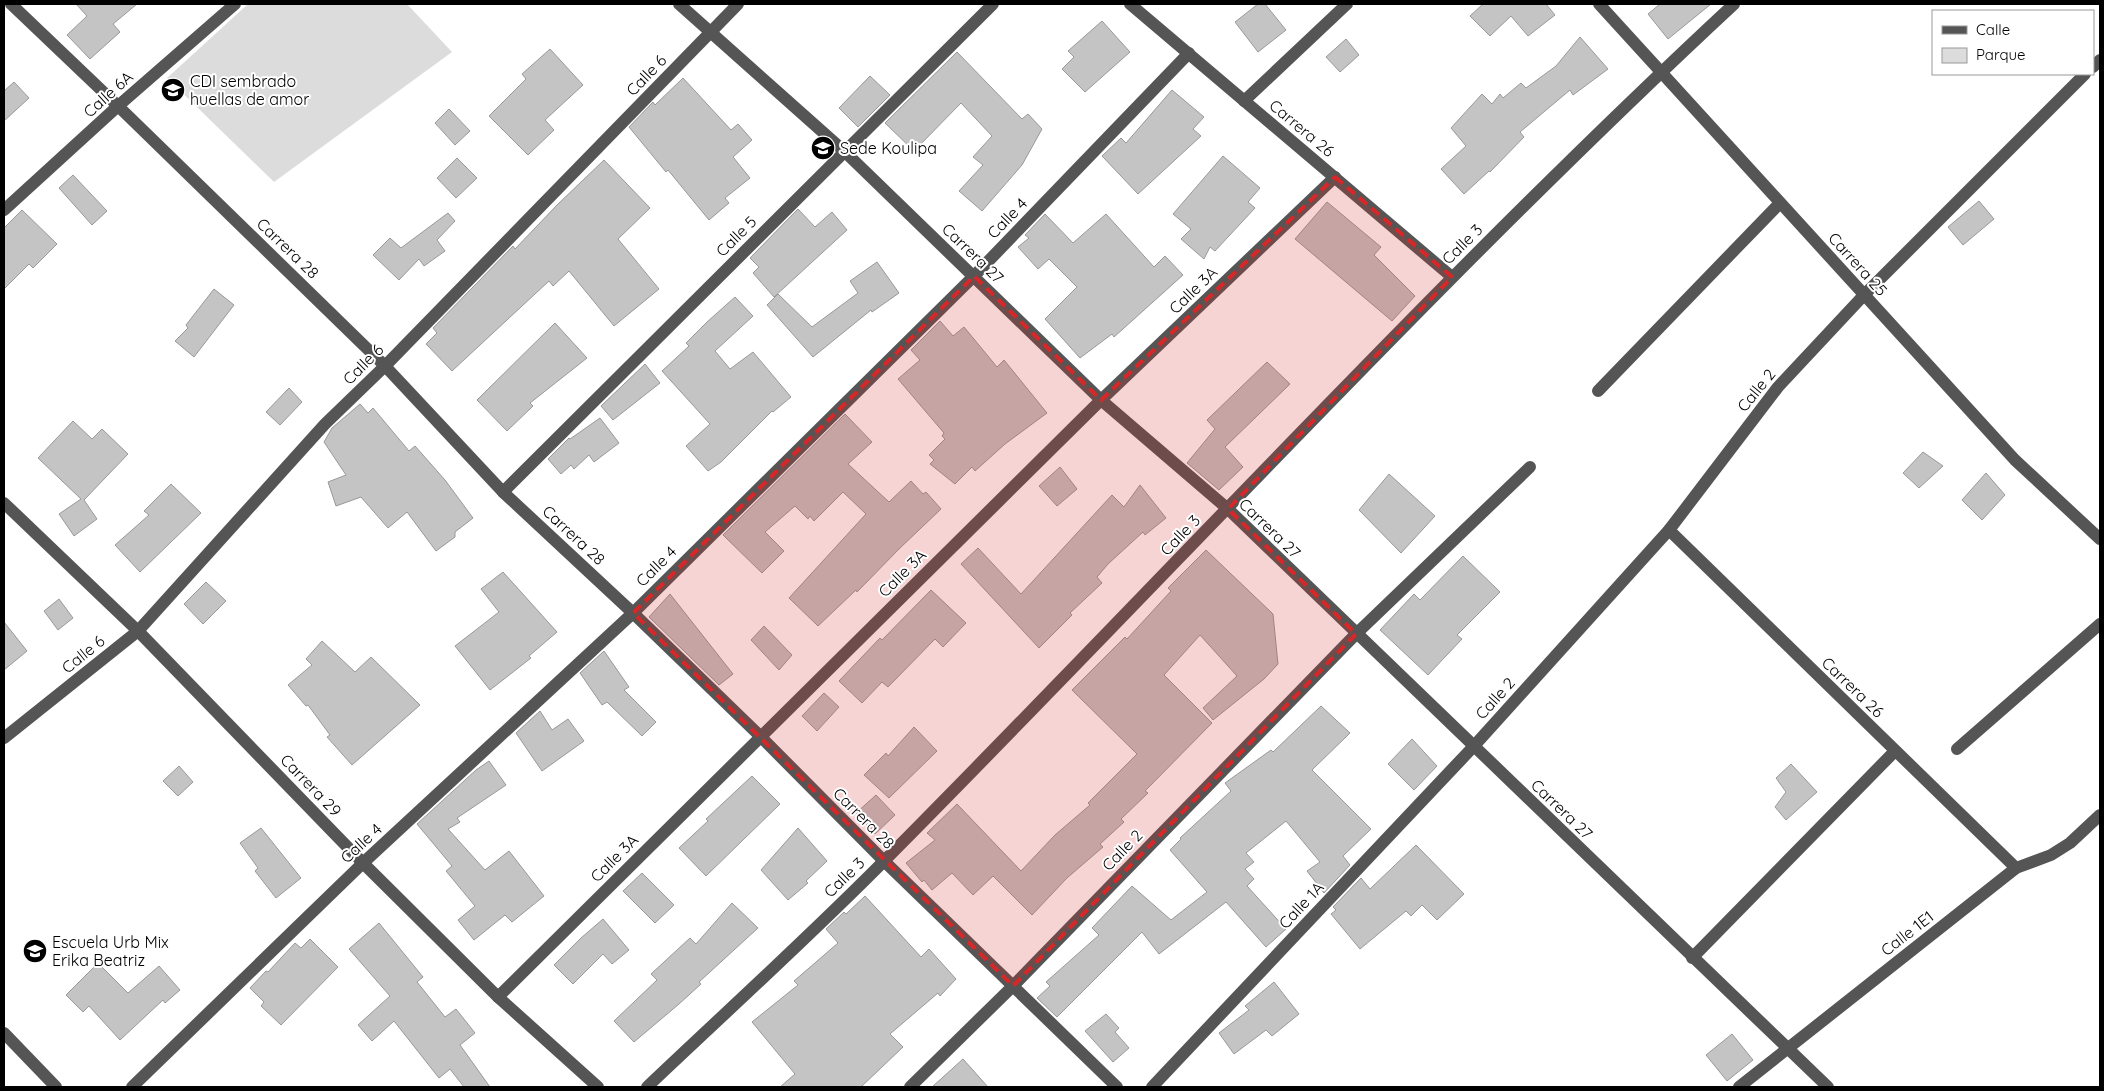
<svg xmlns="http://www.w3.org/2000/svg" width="2104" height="1091" font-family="Quicksand,sans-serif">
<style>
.green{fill:#dcdcdc}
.building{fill:#c4c4c4;stroke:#999}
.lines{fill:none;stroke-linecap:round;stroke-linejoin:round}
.minor{stroke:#555;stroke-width:12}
.marked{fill:#d62828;fill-opacity:0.2;stroke:#d62828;stroke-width:4;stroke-dasharray:10 6;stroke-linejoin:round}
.labels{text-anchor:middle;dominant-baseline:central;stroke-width:4;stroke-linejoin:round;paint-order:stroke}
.street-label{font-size:16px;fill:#000;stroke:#fff}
.poi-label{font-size:16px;fill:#000;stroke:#fff;text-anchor:start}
</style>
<rect width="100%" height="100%" fill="#fff"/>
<path class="green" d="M248 4H407L452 52 274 182 167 78Z"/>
<g class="building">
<path d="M76 4H137L113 24 120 32 90 59 67 35 87 16Z"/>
<path d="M1258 4H1265L1286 30 1258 52 1235 22Z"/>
<path d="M1483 4H1546L1555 15 1528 36 1511 16 1490 36 1470 16Z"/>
<path d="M1660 4H1711L1668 39 1648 14Z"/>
<path d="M1102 21 1130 52 1085 92 1062 69 1074 57 1068 51Z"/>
<path d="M1580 37 1608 69 1573 95 1570 90 1520 132 1524 137 1490 172 1489 171 1464 194 1441 169 1466 146 1451 128 1482 94 1492 104 1500 94 1503 98 1521 83 1526 88 1556 66Z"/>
<path d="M1346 39 1359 55 1340 72 1326 57Z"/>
<path d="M550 49 583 85 545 120 554 130 528 155 489 116 526 79 522 74Z"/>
<path d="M957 52 1022 119 1028 114 1042 129 1022 165 982 211 959 191 983 165 973 157 992 136 961 103 914 151 885 123Z"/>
<path d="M870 76 890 95 858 127 839 108Z"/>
<path d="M683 78 731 130 738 124 752 140 733 157 750 178 725 198 729 203 709 220 668 170 666 172 629 127 653 102 655 105Z"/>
<path d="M14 82 29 98 4 121V91Z"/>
<path d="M1172 90 1204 117 1193 129 1201 136 1138 194 1102 156 1121 138 1126 143Z"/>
<path d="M449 109 470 131 455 145 435 123Z"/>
<path d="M1223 156 1260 188 1248 202 1255 208 1215 251 1210 247 1204 259 1181 239 1191 229 1173 214Z"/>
<path d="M457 158 477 178 456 198 437 178Z"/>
<path d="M604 160 650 208 618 239 659 289 614 326 569 271 553 286 549 281 452 371 426 344 437 333 433 328 513 246 515 249 557 205Z"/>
<path d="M73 175 107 211 92 225 59 188Z"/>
<path d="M1979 201 1994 219 1963 245 1948 227Z"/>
<path d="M1327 202 1381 247 1374 255 1415 296 1392 321 1295 239Z"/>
<path d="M798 209 815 227 832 212 847 230 774 297 753 273 759 267 750 258Z"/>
<path d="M22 210 57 244 33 268 29 264 4 289V228Z"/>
<path d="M448 213 455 221 437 240 445 251 424 266 419 259 399 280 373 255 390 238 401 248Z"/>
<path d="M1045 214 1073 243 1106 214 1154 267 1165 256 1183 275 1114 337 1112 334 1080 358 1045 319 1077 287 1049 259 1038 269 1018 247 1029 238 1025 235Z"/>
<path d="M877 262 899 293 872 312 871 310 813 357 767 305 778 294 812 327 858 293 850 281Z"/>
<path d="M214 289 234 305 194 357 175 341 188 328 186 325Z"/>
<path d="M735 297 753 316 715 351 730 369 753 352 791 397 773 412 772 411 721 462 708 471 686 446 710 424 662 371 689 346 686 343 707 322Z"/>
<path d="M940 321 953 336 964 327 997 367 1004 360 1047 413 1005 444 975 471 972 467 955 484 930 464 934 460 929 455 945 439 942 436 944 433 898 379 920 360 911 350Z"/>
<path d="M555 323 587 358 530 403 533 406 507 431 477 400Z"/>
<path d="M1267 362 1290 384 1225 447 1243 467 1219 490 1187 463 1215 429 1207 420Z"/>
<path d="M645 364 660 383 613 420 601 406Z"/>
<path d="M289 388 302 402 280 425 266 412Z"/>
<path d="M360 404 368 413 373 408 409 451 415 446 445 480 473 518 455 532V537L436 551 407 512 388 528 361 497 336 506 328 482 346 475 324 442 332 428Z"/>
<path d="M845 414 872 442 848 464 889 502 911 481 923 494 926 492 941 509 899 549 857 592 856 590 818 626 789 598 866 514 843 492 814 521 810 516 808 519 795 506 765 532 784 551 762 573 723 535Z"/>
<path d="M600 418 619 443 594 462 589 455 574 469 571 465 561 474 548 459 569 438 570 439Z"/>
<path d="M73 421 92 439 102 429 128 454 84 500 97 519 74 536 59 514 81 499 38 458Z"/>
<path d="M1923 452 1943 466 1919 488 1903 473Z"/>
<path d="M1060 467 1077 489 1057 506 1039 486Z"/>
<path d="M1986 473 2005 495 1982 520 1962 500Z"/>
<path d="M1389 474 1435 516 1401 553 1359 510Z"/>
<path d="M171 484 201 513 140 572 115 545 149 515 144 511Z"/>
<path d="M1140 485 1166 518 1145 535 1143 532 1108 564 1097 577 1102 583 1070 613 1072 615 1039 648 961 564 978 548 1021 594 1112 495 1124 507Z"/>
<path d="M1206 550 1273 614 1278 664 1264 679 1213 720 1203 708 1237 676 1200 635 1164 675 1212 723 1145 791 1148 793 1121 819 1124 822 1100 844 1103 847 1067 878 1032 915 993 876 973 895 952 873 932 890 924 880 922 882 906 863 935 840 927 833 957 804 1021 871 1055 835 1090 805 1088 803 1137 754 1072 690 1125 637 1127 639 1171 591 1168 588Z"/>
<path d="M1463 556 1500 592 1457 635 1462 639 1428 675 1380 630 1414 594 1420 600Z"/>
<path d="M503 572 557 632 529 656 531 658 490 690 455 646 499 612 481 589Z"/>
<path d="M206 582 226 601 203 624 184 604Z"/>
<path d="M931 590 966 623 943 647 935 639 888 687 882 682 862 703 839 681 880 638 882 640Z"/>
<path d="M670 594 733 674 719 685 649 617Z"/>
<path d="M59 599 73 618 58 630 44 611Z"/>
<path d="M4 622 27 651 4 670Z"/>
<path d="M764 626 792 655 779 670 751 640Z"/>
<path d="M322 641 355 672 371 657 420 705 352 765 327 737 330 735 308 705 306 706 288 685 312 665 306 659Z"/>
<path d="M604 651 629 687 624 690 656 722 642 736 607 702 602 705 580 673Z"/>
<path d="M824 693 839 707 817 731 802 716Z"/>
<path d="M1321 706 1350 733 1312 770 1371 829 1343 856 1350 865 1324 893 1307 871 1320 862 1286 821 1246 853 1254 862 1245 869 1254 879 1247 886 1286 929 1266 947 1226 902 1159 954 1142 932 1057 1017 1037 998 1050 986 1046 982 1099 935 1092 928 1132 886 1171 920 1207 892 1170 850 1181 839 1180 838 1231 791 1225 783 1271 750 1273 752Z"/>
<path d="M540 711 552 730 568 719 584 741 542 771 516 733Z"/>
<path d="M914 727 937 751 889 798 864 775 886 753 888 756Z"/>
<path d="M1412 739 1437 766 1414 790 1388 764Z"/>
<path d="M489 761 506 785 457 818 460 822 448 829 485 870 509 851 544 896 512 922 505 915 474 940 458 920 475 906 446 871 452 866 417 824 476 770Z"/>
<path d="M1791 764 1817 792 1786 820 1775 807 1786 792 1776 778Z"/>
<path d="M179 766 193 782 178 796 163 781Z"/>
<path d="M752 776 780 804 706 876 679 848 708 821 706 819Z"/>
<path d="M876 795 895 815 875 834 856 813Z"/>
<path d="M261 828 301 878 276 898 255 871 258 868 240 843Z"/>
<path d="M798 828 827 861 806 881 808 883 788 900 761 870Z"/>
<path d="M1416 845 1464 894 1437 920 1422 905 1411 916 1406 911 1360 949 1331 914 1336 910 1333 907 1361 878 1370 889Z"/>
<path d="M642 873 674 905 655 923 623 891Z"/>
<path d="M865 896 921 957 929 949 956 979 940 996 938 993 890 1034 903 1047 861 1087H780L795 1074 752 1022 798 985 794 981 838 943 826 929 844 912 846 914Z"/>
<path d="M732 903 758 928 699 982 701 984 679 1004 634 1042 614 1021 657 980 651 974 690 938 696 944Z"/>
<path d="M603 919 629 950 612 964 603 954 573 984 554 965 581 938Z"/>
<path d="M379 923 423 977 417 982 445 1017 456 1009 475 1033 460 1045 490 1087H464L450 1069 439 1078 394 1021 372 1041 358 1025 390 996 349 949Z"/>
<path d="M310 939 338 967 281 1025 261 1006 264 1002 250 988 266 971 268 972 295 943 301 948Z"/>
<path d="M98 963 128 993 159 966 180 990 165 1003 163 1000 120 1040 89 1006 83 1012 66 995Z"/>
<path d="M1274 982 1299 1014 1272 1036 1266 1030 1234 1054 1219 1033 1249 1010 1245 1006Z"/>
<path d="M1106 1014 1119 1028 1115 1032 1129 1048 1113 1062 1085 1031Z"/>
<path d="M1732 1034 1753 1060 1727 1081 1706 1055Z"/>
<path d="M963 1059 988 1087H932Z"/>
</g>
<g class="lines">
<g class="minor">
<path d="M11 4 118 106 385 366 503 492 633 613 760 736 884 861 1117 1087"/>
<path d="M679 4 844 151 1101 400 1228 509 1828 1087"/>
<path d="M1130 4 1452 277"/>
<path d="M1599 4 2015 460 2100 539"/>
<path d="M2093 67 2100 60"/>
<path d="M1244 101 1347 4"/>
<path d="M4 210 118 106 235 4"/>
<path d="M1598 391 1780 203"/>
<path d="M503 492 993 4"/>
<path d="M4 503 138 631 363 863 498 997 598 1087"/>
<path d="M1669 530 2016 868"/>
<path d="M4 738 138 631 325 424 385 366 738 4"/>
<path d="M1957 749 2100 624"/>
<path d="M1692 958 1895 751"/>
<path d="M498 997 1101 400 1335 177"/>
<path d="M4 1033 56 1087"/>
<path d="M132 1087 363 863 633 613 974 276 1189 53"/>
<path d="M647 1087C727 1011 809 937 887 858 1169 574 1440 277 1734 4"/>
<path d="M910 1087 1013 986 1356 634 1530 467"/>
<path d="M1152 1087 1474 746 1669 530 1778 387 1864 295 2085 74"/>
<path d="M1739 1087 2016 868 2051 855 2070 843 2100 815"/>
</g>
</g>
<path class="marked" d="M1335 177 1452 277 1228 509 1356 634 1013 986 633 613 974 276 1101 400Z"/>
<defs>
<g id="school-disc" transform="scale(1.25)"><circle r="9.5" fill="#000" stroke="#fff"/><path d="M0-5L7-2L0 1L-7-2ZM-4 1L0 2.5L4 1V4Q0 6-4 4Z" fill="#fff"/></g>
</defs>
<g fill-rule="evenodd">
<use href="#school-disc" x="173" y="90"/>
<use href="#school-disc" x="823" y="148"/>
<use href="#school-disc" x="35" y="951"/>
</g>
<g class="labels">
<g class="street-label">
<text transform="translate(646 75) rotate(-46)">Calle 6</text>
<text transform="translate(108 94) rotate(-42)">Calle 6A</text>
<text transform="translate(1302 128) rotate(40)">Carrera 26</text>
<text transform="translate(1007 218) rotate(-46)">Calle 4</text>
<text transform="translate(736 236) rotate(-45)">Calle 5</text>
<text transform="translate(1462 244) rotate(-45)">Calle 3</text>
<text transform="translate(288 248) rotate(44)">Carrera 28</text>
<text transform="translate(973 253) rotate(44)">Carrera 27</text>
<text transform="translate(1858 264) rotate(48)">Carrera 25</text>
<text transform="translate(1193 290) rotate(-44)">Calle 3A</text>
<text transform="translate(363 364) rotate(-45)">Calle 6</text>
<text transform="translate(1756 390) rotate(-51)">Calle 2</text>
<text transform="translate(1270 528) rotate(44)">Carrera 27</text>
<text transform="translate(574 535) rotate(43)">Carrera 28</text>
<text transform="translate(1180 535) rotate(-46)">Calle 3</text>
<text transform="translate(656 566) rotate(-45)">Calle 4</text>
<text transform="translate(902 573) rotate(-45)">Calle 3A</text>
<text transform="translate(83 654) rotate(-39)">Calle 6</text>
<text transform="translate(1853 687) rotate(44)">Carrera 26</text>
<text transform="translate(1495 698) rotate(-48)">Calle 2</text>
<text transform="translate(311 785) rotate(46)">Carrera 29</text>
<text transform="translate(1562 809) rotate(44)">Carrera 27</text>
<text transform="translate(864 818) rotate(45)">Carrera 28</text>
<text transform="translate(361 843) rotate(-43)">Calle 4</text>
<text transform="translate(1122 850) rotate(-46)">Calle 2</text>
<text transform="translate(614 858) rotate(-45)">Calle 3A</text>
<text transform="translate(844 877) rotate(-44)">Calle 3</text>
<text transform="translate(1301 905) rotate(-47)">Calle 1A</text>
<text transform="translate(1907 933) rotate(-38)">Calle 1E1</text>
</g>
<g class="poi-label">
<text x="190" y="81">CDI sembrado<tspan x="190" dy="18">huellas de amor</tspan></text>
<text x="840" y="148">Sede Koulipa</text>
<text x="52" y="942">Escuela Urb Mix<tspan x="52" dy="18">Erika Beatriz</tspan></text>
</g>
</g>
<rect width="2104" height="1091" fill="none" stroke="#000000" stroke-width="10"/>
<rect x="1932" y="10" width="162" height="65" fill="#ffffff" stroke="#999999"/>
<rect x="1942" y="26" width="25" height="8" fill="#555555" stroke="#999999"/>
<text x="1976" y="35" font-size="15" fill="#000000">Calle</text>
<rect x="1942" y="48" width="25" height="15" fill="#dcdcdc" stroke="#999999"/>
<text x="1976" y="60" font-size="15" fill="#000000">Parque</text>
</svg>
